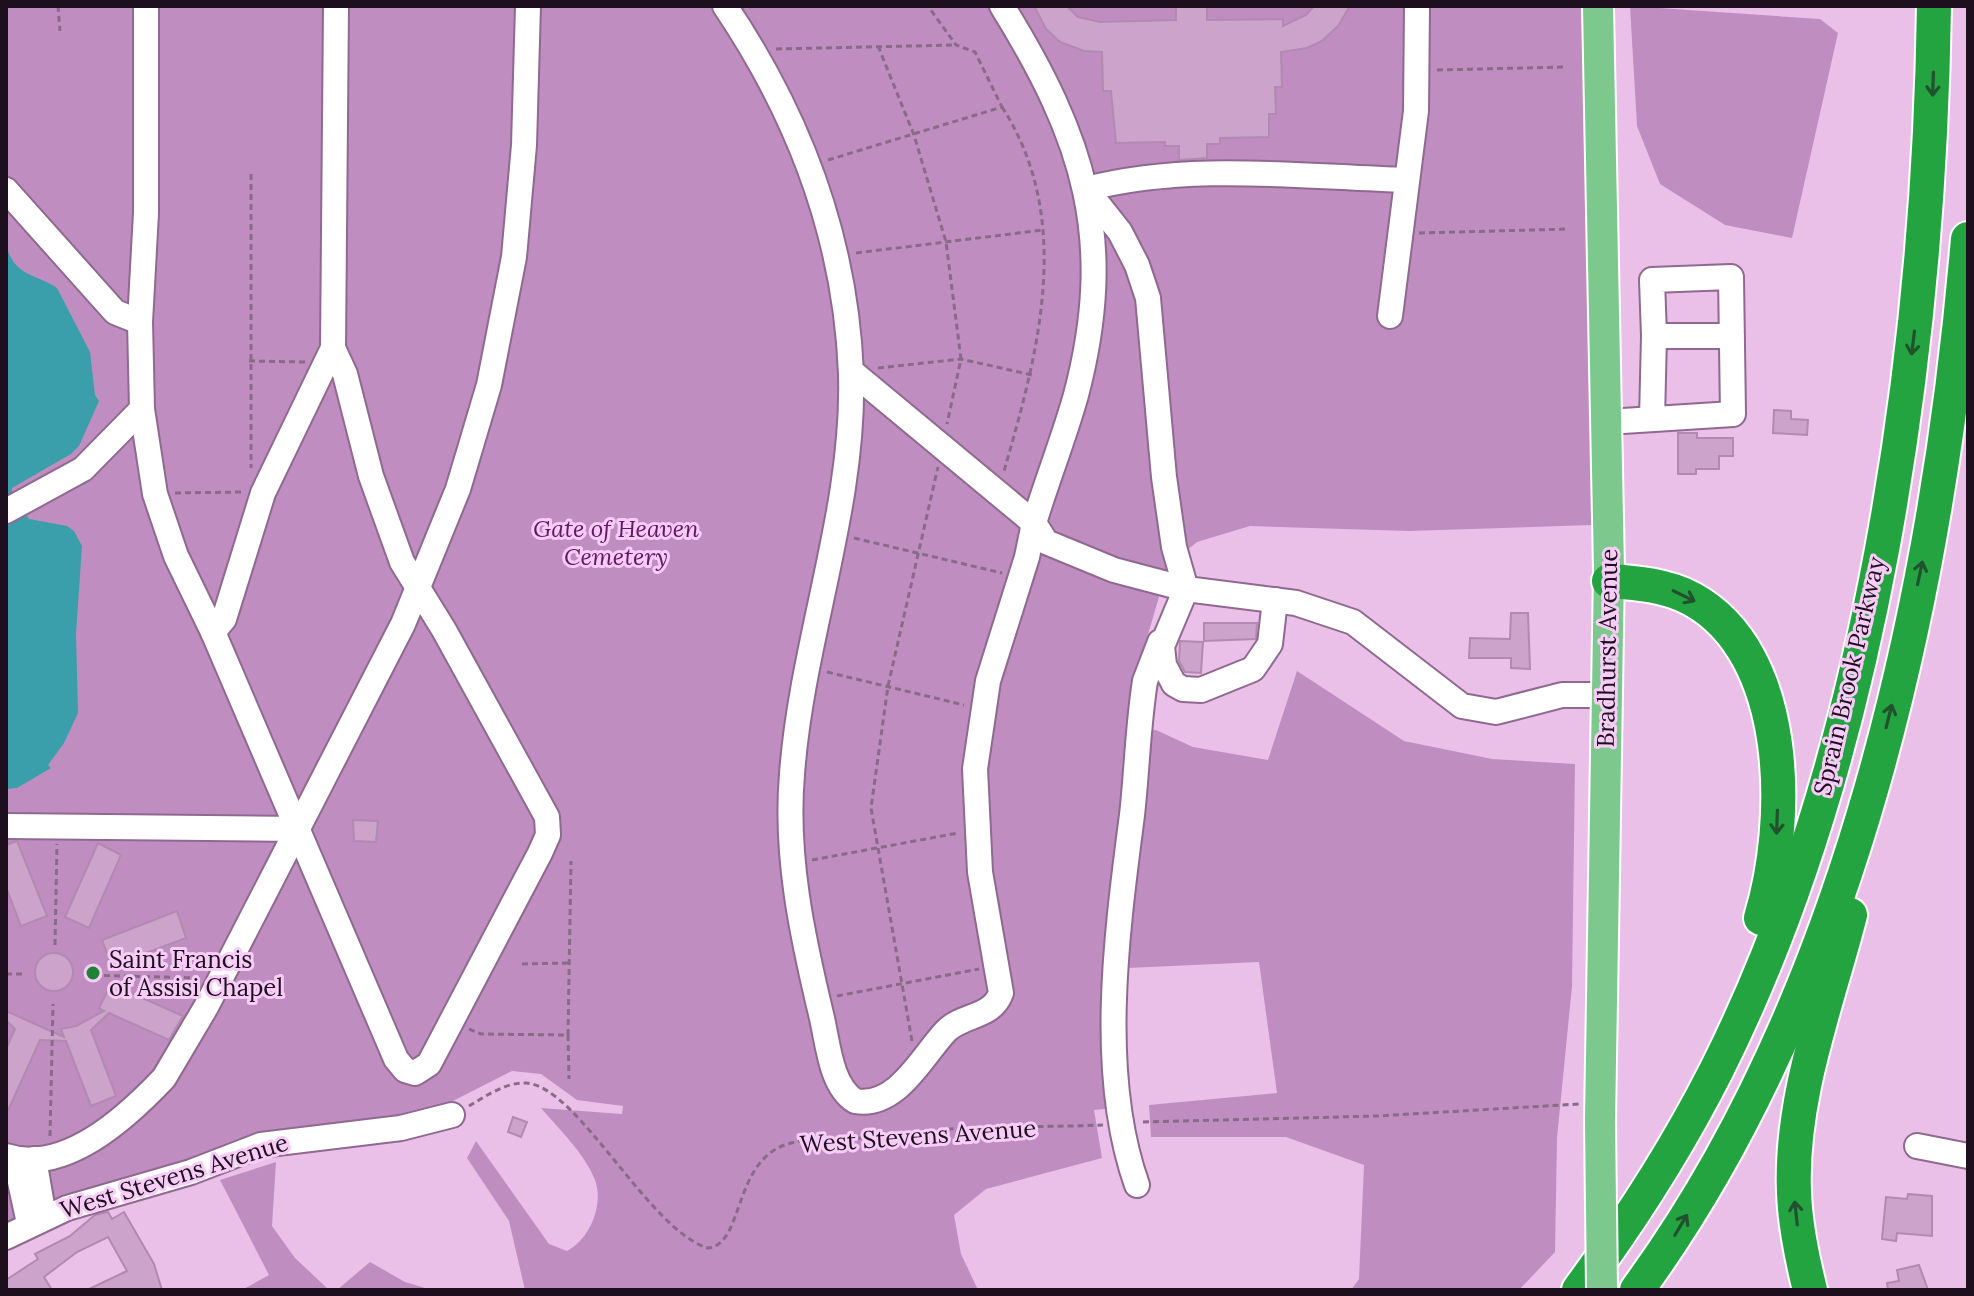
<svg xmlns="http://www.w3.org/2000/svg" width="1974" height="1296" font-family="Lora,serif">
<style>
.green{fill:#c08dc0}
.water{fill:#3a9fab}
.building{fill:#cca3cb;stroke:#b189b1;stroke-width:2}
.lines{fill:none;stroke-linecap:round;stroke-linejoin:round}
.minor-casing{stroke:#8f698f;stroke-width:28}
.major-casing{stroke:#fff;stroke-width:34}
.highway-casing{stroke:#fff;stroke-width:38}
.path{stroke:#886b87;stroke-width:3;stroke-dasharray:6 4;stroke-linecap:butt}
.minor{stroke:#fff;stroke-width:24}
.major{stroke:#7cc88d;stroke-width:30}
.highway{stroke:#24a441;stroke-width:34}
.major-bridge-casing{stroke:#fff;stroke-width:34;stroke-linecap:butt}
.major-bridge{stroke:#7cc88d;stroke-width:30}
.oneway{stroke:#21522e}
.poi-dot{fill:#208235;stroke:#f7cdf7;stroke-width:3}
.labels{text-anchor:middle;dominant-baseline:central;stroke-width:6;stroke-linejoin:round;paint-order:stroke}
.park-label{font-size:24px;font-style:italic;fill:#641667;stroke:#f7cdf7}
.street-label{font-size:24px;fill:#1e0f1e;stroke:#f7cdf7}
.poi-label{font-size:24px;fill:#1e0f1e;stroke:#f7cdf7;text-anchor:start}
</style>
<rect width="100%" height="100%" fill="#eac0e9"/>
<g class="green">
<path d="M6 6H1586L1592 525 1409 531 1250 526 1197 542 1168 566 1137 672 1129 729 1156 730 1193 747 1268 760 1297 671 1404 741 1492 759 1575 764 1572 986 1557 1138 1555 1252 1519 1290H1351L1359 1279 1364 1165 1286 1137H1151L1149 1105 1277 1093 1259 962 1106 969 1105 1109 1094 1110 1102 1158 986 1189 954 1215 961 1254 978 1290H525L509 1221 467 1158 476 1141 549 1244 567 1251C590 1239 604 1205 595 1180 585 1154 559 1129 541 1108L622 1114 623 1106 577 1100 541 1074 512 1071 435 1110 395 1118 6 1228Z"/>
<path d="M1630 6 1820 19 1838 33 1792 238 1725 225 1660 184 1637 126Z"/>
<path d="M276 1162 272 1226 295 1258 329 1290H242L269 1275 220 1180Z"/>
<path d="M370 1262 405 1282 432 1290H337Z"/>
</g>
<path class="water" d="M6 245C15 278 38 274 57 288L90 352 95 395 99 401 79 446 71 454 12 488V495L29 519 67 526 74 531 82 546 76 634 78 713 64 743 48 765 51 768 17 788 6 789Z"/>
<g class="building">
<path d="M1034 6H1067L1078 17 1100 22 1176 20V6H1207V20L1283 19V26L1306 15 1314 6H1350L1338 26 1322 41 1307 48 1281 52 1282 87H1275L1276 114H1269V137L1220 138V144H1207V158L1179 160V146H1165V142L1116 143 1111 91H1103L1102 52 1084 51 1060 42 1046 29Z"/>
<path d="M1774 410 1791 411V419L1808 420 1807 435 1773 433Z"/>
<path d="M1678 433H1697V438H1733V456H1719V469H1696V474H1678Z"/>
<path d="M1511 613H1528L1530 669 1511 668V658H1469L1470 638 1510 639Z"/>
<path d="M1204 623H1257L1256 639 1204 641Z"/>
<path d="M1180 641 1203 642 1201 673 1185 672 1179 661Z"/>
<path d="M353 820 378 821 376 842 354 841Z"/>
<path d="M17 841 47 916 21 926 6 887V845Z"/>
<path d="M98 843 121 855 89 928 65 917Z"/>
<path d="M177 911 186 938 112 966 102 940Z"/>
<circle cx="54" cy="972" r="19"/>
<path d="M111 984 183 1016 169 1040 109 1013 91 1030 116 1096 91 1106 66 1041 40 1040 6 1115V1049L15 1029 6 1020V1011L64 1037 61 1029 76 1026 104 1011 99 1008Z"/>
<path d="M513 1117 527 1122 521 1137 508 1132Z"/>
<path d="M1908 1194 1932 1196V1236L1897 1233 1896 1241 1882 1239 1886 1197 1907 1199Z"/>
<path d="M108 1212 112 1219 124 1212 154 1264 162 1290H87L127 1271 108 1237 77 1252 44 1277 52 1290H6V1280L38 1259 35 1254 70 1236 95 1215Z"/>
<path d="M1919 1265 1928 1290H1888L1887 1283 1899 1281 1897 1270Z"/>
</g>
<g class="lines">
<g class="minor-casing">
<g id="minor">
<path d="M146 6V213L140 322 142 409 155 494 176 556 213 632 396 1059 405 1070 415 1073 429 1064 540 853 548 835 547 817 444 630 402 562 371 476 345 374 333 348 336 6"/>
<path d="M725 6C799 116 846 240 851 374 855 509 802 639 792 774 785 855 802 935 821 1014 828 1042 830 1085 855 1101 897 1109 923 1055 946 1031 963 1014 992 1018 1001 993L980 872 975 769 988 681 1027 557 1034 523"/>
<path d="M6 190 115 312 140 322"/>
<path d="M1390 316 1416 111 1417 6"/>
<path d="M851 371 1034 523C1047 480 1064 438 1076 395 1117 239 1084 138 1002 6"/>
<path d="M1652 419 1654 336"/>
<path d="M1607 422 1733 414 1731 277 1652 280 1654 336H1732"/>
<path d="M6 511 83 469 142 409"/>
<path d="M1034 523 1046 542 1114 570 1186 589 1296 603 1353 622 1462 706 1496 712 1562 695H1606"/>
<path d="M1275 600 1270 644 1253 669 1201 690 1183 689 1174 684 1164 665 1162 646 1186 589 1174 547 1164 477 1148 298 1137 265 1120 232 1086 189C1191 162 1301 177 1407 180"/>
<path d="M213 632 224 619 263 493 333 348"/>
<path d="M6 826 299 829"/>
<path d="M1917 1146 1968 1156"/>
<path d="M6 1156C65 1175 127 1117 164 1078L206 1007 403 624 458 489 489 385 514 257 524 145 528 6"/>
<path d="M15 1159 29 1223"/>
<path d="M34 1159 44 1217"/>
<path d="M1137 1185C1097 1073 1117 931 1132 815 1137 770 1138 725 1145 681L1160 642"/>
<path d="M6 1237 67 1208 191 1172 261 1145 401 1128 452 1115"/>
</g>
</g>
<g class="major-casing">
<path id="major" d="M1598 6 1609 570 1600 1121"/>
</g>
<g class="highway-casing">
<g id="highway">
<path d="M1609 581C1637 583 1666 585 1692 599 1792 654 1790 823 1761 918"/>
<path d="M1579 1290C1630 1221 1677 1148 1716 1071 1872 761 1929 351 1934 6"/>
<path d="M1637 1290C1851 998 1938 594 1968 239"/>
<path d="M1810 1290C1802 1258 1795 1225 1794 1192 1790 1098 1827 1004 1850 915"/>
</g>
</g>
<g class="path">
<path d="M58 6 60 31"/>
<path d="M878 46 914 135 946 242 961 359 947 424"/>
<path d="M776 49 956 45"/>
<path d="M1437 70 1565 67"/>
<path d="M1002 107C1075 220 1038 353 1004 471"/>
<path d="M828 160 1002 107 975 52 956 45 928 6"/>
<path d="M251 174V468"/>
<path d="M1419 233 1569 229"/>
<path d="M856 253 1043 230"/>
<path d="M249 361 305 362"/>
<path d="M878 368 961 359 1032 375"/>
<path d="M175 493 243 492"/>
<path d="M854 538 1002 573"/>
<path d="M827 672 964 705"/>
<path d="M812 860 958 833"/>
<path d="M55 945 57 844"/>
<path d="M522 964 569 963"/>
<path d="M6 974H25"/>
<path d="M84 975 200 978"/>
<path d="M837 996 979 969"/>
<path d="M469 1029 481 1034 568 1035 571 861"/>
<path d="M568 1035 569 1079"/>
<path d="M912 1041 871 808 888 686 938 467"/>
<path d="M469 1106C486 1096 506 1082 526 1083 578 1086 649 1231 708 1248 743 1245 733 1167 782 1146 807 1136 834 1141 860 1138 891 1136 921 1130 951 1129 1002 1126 1053 1127 1103 1125"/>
<path d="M1143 1122 1377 1116 1579 1104"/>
<path d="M50 1136 53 1004"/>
</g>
<use href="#minor" class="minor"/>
<use href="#major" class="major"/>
<use href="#highway" class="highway"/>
<g class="major-bridge-casing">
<path id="major-bridge" d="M1600 1121 1602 1290"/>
</g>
<use href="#major-bridge" class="major-bridge"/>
</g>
<defs><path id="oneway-shaft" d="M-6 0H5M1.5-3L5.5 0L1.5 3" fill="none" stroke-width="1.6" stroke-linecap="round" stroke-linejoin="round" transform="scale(2)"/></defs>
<g class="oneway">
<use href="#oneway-shaft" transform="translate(1933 84) rotate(92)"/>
<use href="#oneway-shaft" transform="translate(1913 343) rotate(97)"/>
<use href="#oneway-shaft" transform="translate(1920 573) rotate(-78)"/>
<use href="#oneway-shaft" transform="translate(1684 596) rotate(26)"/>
<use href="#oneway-shaft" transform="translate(1889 716) rotate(-76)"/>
<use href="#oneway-shaft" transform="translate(1777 822) rotate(92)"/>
<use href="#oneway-shaft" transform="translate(1796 1213) rotate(-96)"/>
<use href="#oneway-shaft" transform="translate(1681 1225) rotate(-59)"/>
</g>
<circle class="poi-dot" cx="93" cy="973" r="8"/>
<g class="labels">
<g class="park-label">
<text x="616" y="528">Gate of Heaven<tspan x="616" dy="28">Cemetery</tspan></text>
</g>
<g class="street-label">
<text transform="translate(1607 648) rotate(-89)">Bradhurst Avenue</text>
<text transform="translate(1849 676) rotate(-77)">Sprain Brook Parkway</text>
<text transform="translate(918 1136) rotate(-4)">West Stevens Avenue</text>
<text transform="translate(174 1176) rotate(-17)">West Stevens Avenue</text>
</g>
<g class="poi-label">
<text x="109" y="959">Saint Francis<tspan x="109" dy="28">of Assisi Chapel</tspan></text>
</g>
</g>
<rect width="1974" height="1296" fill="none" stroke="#1e0f1e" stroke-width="16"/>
</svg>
